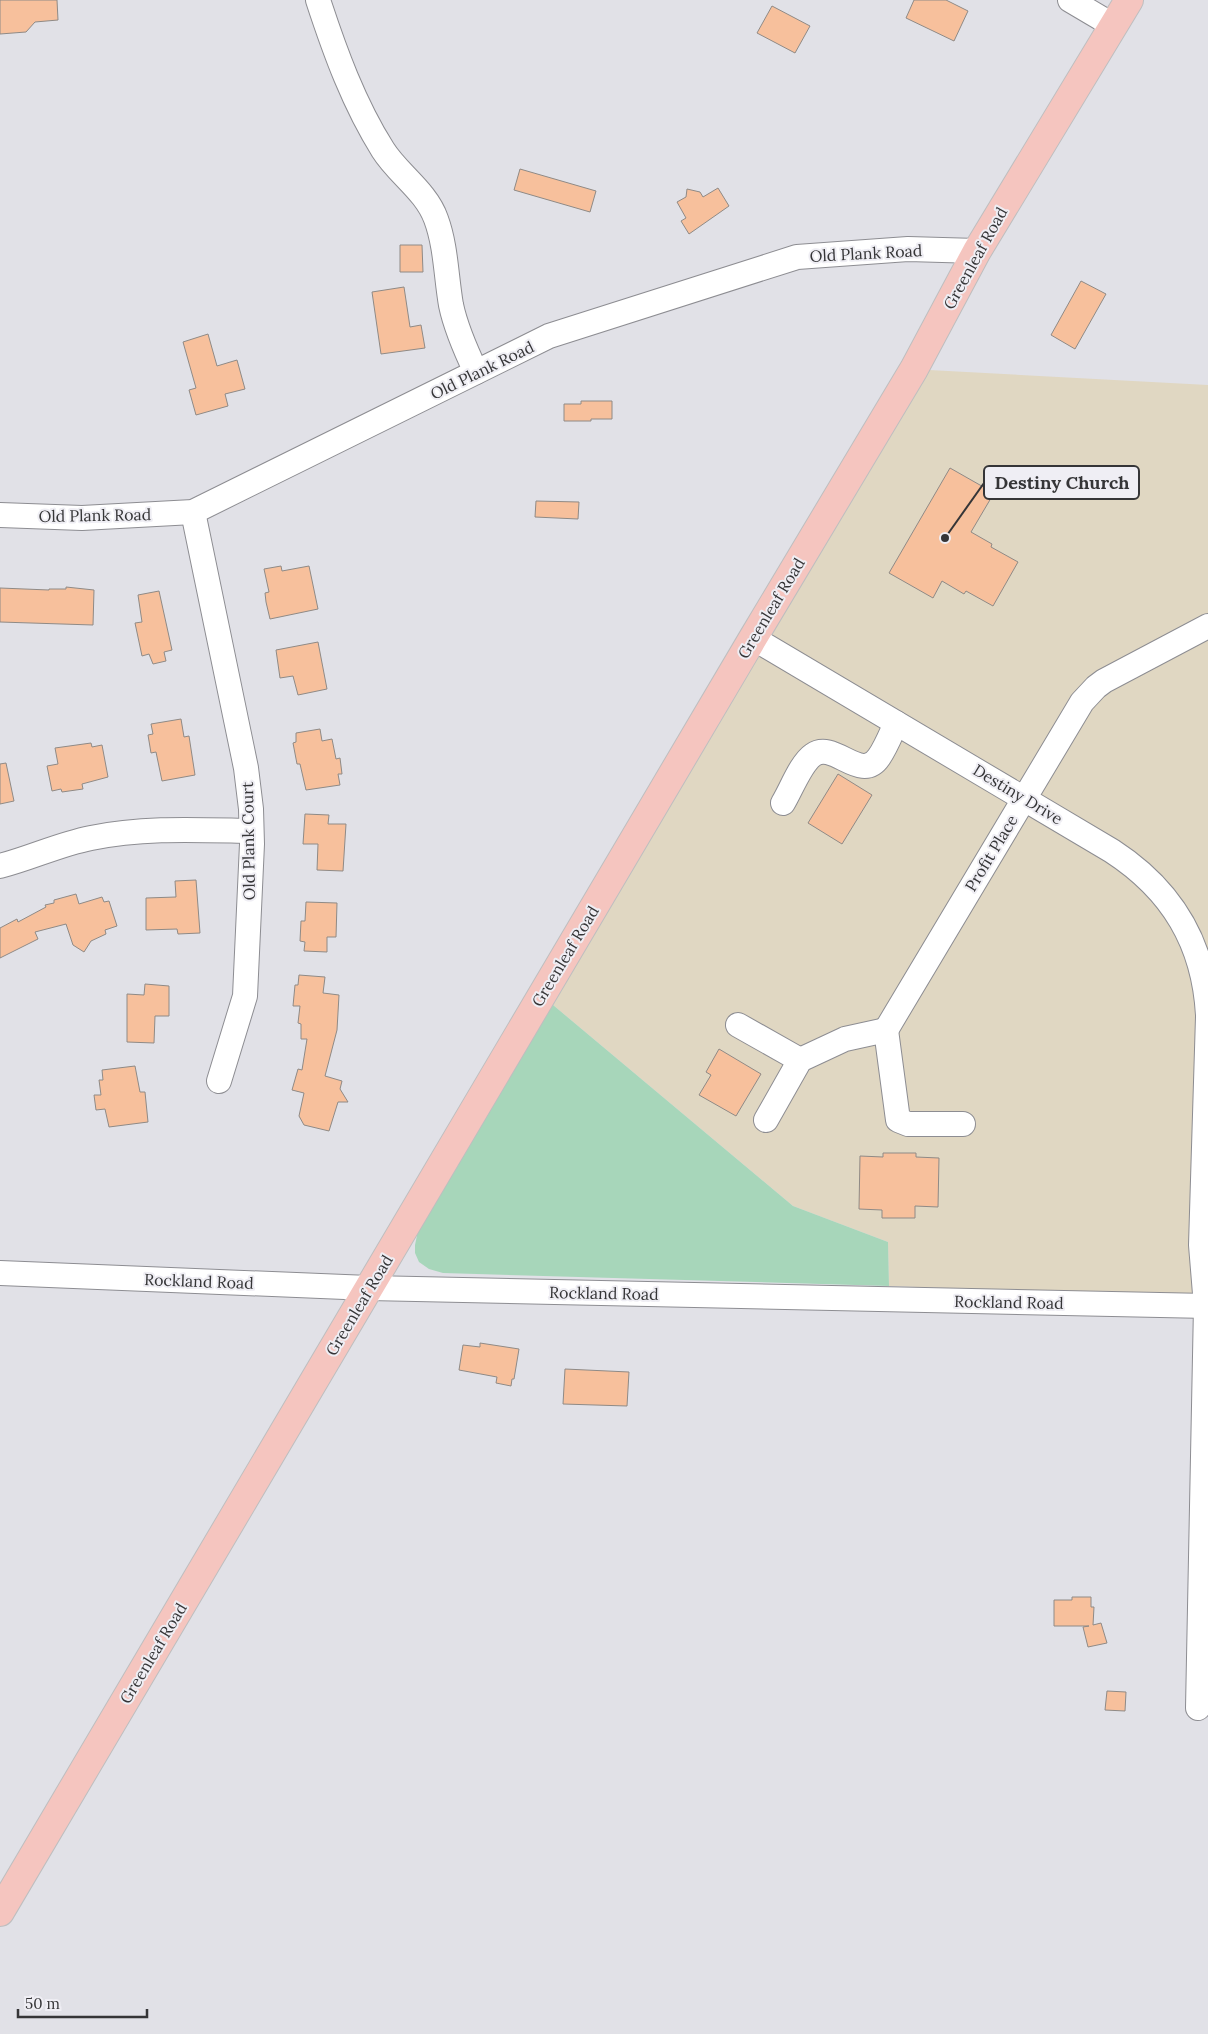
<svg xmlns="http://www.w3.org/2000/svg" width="1208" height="2034" font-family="Lora,serif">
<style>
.commercial{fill:#e0d7c2}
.green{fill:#a7d6ba}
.building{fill:#f7c09c;stroke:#8f8a86}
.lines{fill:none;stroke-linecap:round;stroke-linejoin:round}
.minor-casing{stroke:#8d8d92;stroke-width:26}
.major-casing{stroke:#bebebf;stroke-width:30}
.minor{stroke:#fff;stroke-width:24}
.major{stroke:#f5c5bf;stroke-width:28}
.labels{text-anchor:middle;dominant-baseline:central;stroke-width:4;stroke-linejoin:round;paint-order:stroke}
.street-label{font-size:16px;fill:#353537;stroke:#efeef4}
.leader{fill:none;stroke:#353537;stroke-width:2}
.callout-dot{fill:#353537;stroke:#efeef4;stroke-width:2}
.callout{fill:#efeef4;stroke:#353537;stroke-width:2}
.callout-label{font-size:18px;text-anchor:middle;font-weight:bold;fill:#353537}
</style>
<rect width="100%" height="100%" fill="#e1e1e7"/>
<path class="commercial" d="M929 370 1208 385V1297L889 1286 888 1242 793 1206 553 1005 831 530Z"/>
<path class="green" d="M553 1005 793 1206 888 1242 889 1286 443 1273 429 1269 419 1262 415 1253V1245L420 1221 486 1106Z"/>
<g class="building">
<path d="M0 0H57L58 20 35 22 26 32 0 34Z"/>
<path d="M914 0H946L968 11 954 41 906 18Z"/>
<path d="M772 6 810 26 795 53 757 33Z"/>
<path d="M520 169 596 191 590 212 514 190Z"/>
<path d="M718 188 729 206 689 234 681 221 686 218 677 202 686 197 687 189 700 192 703 197Z"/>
<path d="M400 245H422L423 272H400Z"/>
<path d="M1081 281 1106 294 1075 349 1051 335Z"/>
<path d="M404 287 410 327 421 325 425 348 381 354 372 292Z"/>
<path d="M208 334 217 366 237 360 245 389 225 394 228 406 196 415 189 390 196 388 183 342Z"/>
<path d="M581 401H612V419H591V421H564V404H581Z"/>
<path d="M950 468 994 493 971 532 992 544 991 547 1018 562 993 606 966 591 964 594 942 581 933 598 889 573Z"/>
<path d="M536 501 579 502 578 519 535 517Z"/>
<path d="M281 566 282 571 309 566 318 609 270 619 266 602 265 593 269 592 264 569Z"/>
<path d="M66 587 94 590 93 625 0 622V588L49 590V589H66Z"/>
<path d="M159 591 172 650 164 652 166 661 153 664 149 654 142 656 135 623 142 622 138 595Z"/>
<path d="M318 642 327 689 298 695 293 676 280 678 276 650Z"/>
<path d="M181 719 184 737 189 736 195 775 162 781 156 752 151 753 148 735 153 734 151 724Z"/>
<path d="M320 729 322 741 332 739 336 759 340 758 342 774H338L340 785 306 790 300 764H297L293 743 296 742V733Z"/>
<path d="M91 743 92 747 102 745 108 777 82 784 83 789 62 792 61 789 52 791 47 766 58 764 55 748Z"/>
<path d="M6 763 14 801 0 804V764Z"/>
<path d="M838 774 872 795 842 844 808 823Z"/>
<path d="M305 814 329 815 328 824H346L343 871 317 870 318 844H303Z"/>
<path d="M196 880 200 933 178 934 177 929 146 930V898L176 897 175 881Z"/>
<path d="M76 894 79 904 102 897 104 902 109 901 117 926 105 930 106 934 91 941 84 952 73 945 66 924 35 932 38 939 0 958V928L17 919 18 922 46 907 45 905 54 903V900Z"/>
<path d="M306 902 337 903 336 937H327V952L304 951 305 942 300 941 301 921H305Z"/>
<path d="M299 975 325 977 323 993 339 995 337 1030 325 1076 342 1081 340 1089 348 1102H338L329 1131 304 1125 299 1116 304 1093 292 1090 298 1069 302 1070 307 1039H301V1024L298 1023 300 1006H293L295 985H298Z"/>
<path d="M145 984 169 986V1016H155L154 1043 127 1042V994L144 995Z"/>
<path d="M719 1049 761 1074 736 1116 699 1095 711 1075 706 1072Z"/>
<path d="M135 1066 140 1092H145L148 1122 109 1127 105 1109 96 1110 94 1095H101L99 1080H103L102 1070Z"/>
<path d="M883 1153H916V1157L939 1158 938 1207 915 1206V1218H882V1210L859 1209 860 1156 883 1157Z"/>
<path d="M480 1343 519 1349 514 1379H512L511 1386 496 1383 497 1377 459 1370 463 1345 480 1347Z"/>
<path d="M565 1369 629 1372 627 1406 563 1404Z"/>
<path d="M1072 1597H1091V1607H1094L1093 1625 1101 1623 1107 1643 1088 1647 1083 1627 1089 1626H1054V1600H1072Z"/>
<path d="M1107 1691 1126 1692 1125 1711 1105 1710Z"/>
</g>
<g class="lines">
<g class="minor-casing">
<g id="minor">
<path d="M318 0C335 52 354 104 383 150 398 174 426 191 436 219 446 246 446 276 451 305 456 329 466 351 476 372"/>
<path d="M1070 0 1114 26"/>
<path d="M193 512 246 768 251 809 252 844 245 996 219 1081"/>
<path d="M0 515 82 518 193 512 549 336 797 257 908 249 977 251"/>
<path d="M753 638 1112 851C1172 890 1204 943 1208 1015"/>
<path d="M783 803C791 790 801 763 813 755 834 740 861 784 879 757 886 747 891 734 896 723"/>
<path d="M0 866C31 858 60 844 91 838 144 827 198 830 251 831"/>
<path d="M738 1025 800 1060"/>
<path d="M886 1030 1082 702 1096 687 1104 681 1208 626"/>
<path d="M886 1030 898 1120 908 1124H963"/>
<path d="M766 1120 800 1060 845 1039 886 1030"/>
<path d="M0 1273 369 1288 1208 1306"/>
<path d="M1198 1708 1206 1306 1201 1245 1208 1017"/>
</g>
</g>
<g class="major-casing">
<path id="major" d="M0 1912 753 638 914 369 977 251 1129 0"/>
</g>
<use href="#minor" class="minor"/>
<use href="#major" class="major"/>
</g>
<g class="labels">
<g class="street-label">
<text transform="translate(866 253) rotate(-3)">Old Plank Road</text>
<text transform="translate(975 258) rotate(-61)">Greenleaf Road</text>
<text transform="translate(482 370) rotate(-26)">Old Plank Road</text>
<text transform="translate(95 515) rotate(-1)">Old Plank Road</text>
<text transform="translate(771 608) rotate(-59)">Greenleaf Road</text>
<text transform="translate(1018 794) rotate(31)">Destiny Drive</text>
<text transform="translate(248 841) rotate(-91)">Old Plank Court</text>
<text transform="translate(991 853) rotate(-59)">Profit Place</text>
<text transform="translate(565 956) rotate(-59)">Greenleaf Road</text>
<text transform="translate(199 1281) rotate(2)">Rockland Road</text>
<text transform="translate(604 1293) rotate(1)">Rockland Road</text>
<text transform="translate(1009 1302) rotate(1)">Rockland Road</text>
<text transform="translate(359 1305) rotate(-59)">Greenleaf Road</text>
<text transform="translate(153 1653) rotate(-59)">Greenleaf Road</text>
</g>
</g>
<path class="leader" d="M945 538L984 483"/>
<circle class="callout-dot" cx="945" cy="538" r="5"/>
<rect class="callout" x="984" y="466" width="155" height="33" rx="5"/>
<g class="callout-label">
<text x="1062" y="489">Destiny Church</text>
</g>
<path d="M18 2009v8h129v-8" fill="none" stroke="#353537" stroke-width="2.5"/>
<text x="25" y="2009" font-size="15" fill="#353537" stroke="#efeef4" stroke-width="4" paint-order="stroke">50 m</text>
</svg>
